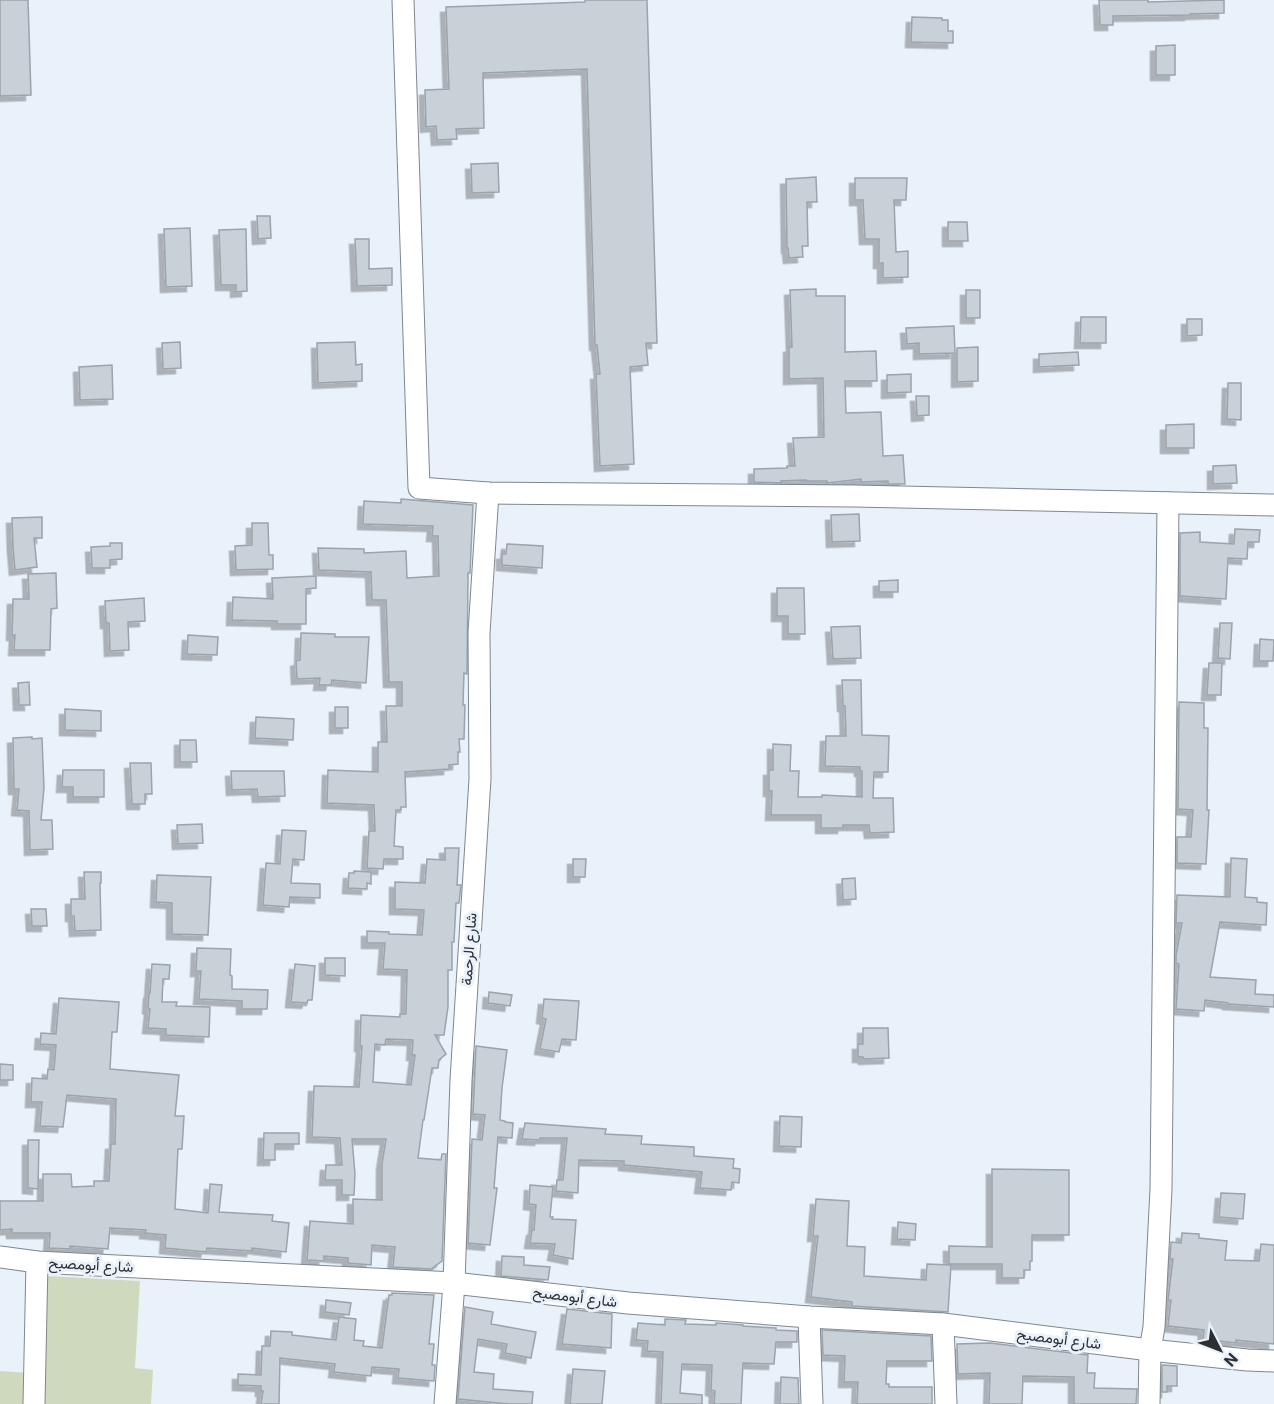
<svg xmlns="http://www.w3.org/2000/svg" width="1274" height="1404" font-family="Roboto,Vazirmatn,sans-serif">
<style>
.green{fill:#cfd9be}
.building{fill:#c8d1d8;stroke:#9ba3ab;stroke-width:1.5;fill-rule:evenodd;filter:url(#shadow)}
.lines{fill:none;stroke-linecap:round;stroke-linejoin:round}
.minor-casing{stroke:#7f878e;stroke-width:23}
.minor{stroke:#fff;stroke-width:21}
.labels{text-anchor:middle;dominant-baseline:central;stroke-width:6;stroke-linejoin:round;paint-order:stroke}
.street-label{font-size:15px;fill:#2b2f32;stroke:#e9f2fa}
</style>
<defs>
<filter id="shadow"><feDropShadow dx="-5.5" dy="5.5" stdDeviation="0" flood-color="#0004"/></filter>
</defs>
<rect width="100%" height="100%" fill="#e9f2fa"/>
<g class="green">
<path d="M47 1276 140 1281 135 1368 153 1370 151 1404H39Z"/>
<path d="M0 1371 29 1373 27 1404H0Z"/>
</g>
<g class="building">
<path d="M0 0H28L31 95 0 96Z"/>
<path d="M585 0H647L657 343H646L648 365 630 367 634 464 600 466 596 374H600L597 345H595L587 69 483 73 484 128 456 129 457 139 437 140 436 126 426 127 425 90 449 89 446 7 585 2Z"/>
<path d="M1099 0H1148V2L1224 0V13L1190 14V15L1113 16V25H1100Z"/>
<path d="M912 17 942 18V20H948V31H953V43L911 42Z"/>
<path d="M1175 45V75H1156V46Z"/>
<path d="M498 163 499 192 472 193 471 164Z"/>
<path d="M816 177 817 202H807L808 246H802L803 257 789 258 788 248H787L786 179Z"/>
<path d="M855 178H907L906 200H894L896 252 908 251V277L883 278V263H879V239H865L863 200H855Z"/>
<path d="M257 216H270L271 238 258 239Z"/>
<path d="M948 222H967L968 241H948Z"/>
<path d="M190 228 192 286 166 287 164 229Z"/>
<path d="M246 229 247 291 236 292V285H221L219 230Z"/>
<path d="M355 239H369V269L392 268V285L357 286Z"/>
<path d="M816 289V296H845V352L876 351 877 381H845L846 413 881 412 883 456 903 455 905 484H888V481L861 482V479L827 483V481H806V480L781 481 782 483 754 482V469L787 468V466H795L793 438 824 437 823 378 789 379V347H792L790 290Z"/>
<rect x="966" y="290" width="14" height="28"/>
<path d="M1081 317H1106V343H1080Z"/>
<path d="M1187 319H1202V335L1187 336Z"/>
<path d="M954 326 955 353 919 354V343L907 344 906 328Z"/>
<path d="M180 342 181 368 163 369 162 343Z"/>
<path d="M355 342 356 365 362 364V381L318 383 317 343Z"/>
<path d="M978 347V381L957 382V348Z"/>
<path d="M1078 352 1079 365 1039 367V354Z"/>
<path d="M112 365 113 399 80 400 79 367Z"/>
<path d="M911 374V392L887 393V375Z"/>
<path d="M1228 383H1241V420L1227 419Z"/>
<path d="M916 396H929V415L917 416Z"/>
<path d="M1194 424V448H1166V425Z"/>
<path d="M1236 465 1237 483 1213 484V466Z"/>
<path d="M401 499 473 505 470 573H468L467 674 464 673 463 705H465L464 739H459L460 752H458V764L449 765V769L405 772 406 807H401V810H396L394 846 403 847V859H384L383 869 367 868 369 831H375L374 805 327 803 328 770 378 772V742H387L386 706H402V682H389L386 600H372L371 572 319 570 318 548 364 549V553L406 551 407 578 439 576 438 536H432L433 526 363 524 364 501 401 503Z"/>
<path d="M859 514 860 541 832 542 831 515Z"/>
<path d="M42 517V538H34L37 567 15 570 13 548 12 518Z"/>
<path d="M252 523H268L269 555H273V569L236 570 235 546 252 545Z"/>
<path d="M1235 529 1260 530 1259 542H1248L1247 559 1228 558 1226 599 1180 596V533L1200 532V542L1234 544Z"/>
<path d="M110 543H122V559L110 560V568H92L91 547 110 546Z"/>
<path d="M507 544 543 546 542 568 502 565V554H506Z"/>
<path d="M56 573 57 608 51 609 50 650H14L15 635H12L13 599H29L28 574Z"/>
<path d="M316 576V588L306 589V624H277V621L232 620 233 597 273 599 272 578Z"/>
<path d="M898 580V592H879V581Z"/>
<path d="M777 588H804L805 634H788V616H777Z"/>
<path d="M144 598 145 621 128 622 129 650 110 651 109 623H106L105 601Z"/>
<path d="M1220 623H1232L1230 659 1218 658Z"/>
<path d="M860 626 861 658 833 659 831 627Z"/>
<path d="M301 633 335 634V637H369L366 683 332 680 331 685H319L320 678 297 679 296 661 300 660Z"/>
<path d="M188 635 218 637 217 655 187 654Z"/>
<path d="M1260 639 1274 640 1273 661H1259Z"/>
<path d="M1209 663H1222L1221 695H1207Z"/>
<path d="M842 680H861L862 735 889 736 888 772H874L873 798H893L894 832 870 833 869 825H843V828H821V815H771L772 791H769V770H773V744L791 745 790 771H799L798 797H822V795L862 797V771H860V767L825 766 826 736H846L845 706H843Z"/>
<path d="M29 682 30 705H19L18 683Z"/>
<path d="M1179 702 1204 703V728H1208L1207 810H1209L1206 864 1177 863V837H1191L1193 810 1178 809Z"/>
<rect x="335" y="707" width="13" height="21"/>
<path d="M65 709 101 711V731L65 730Z"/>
<path d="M256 717 294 719 293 740 255 738Z"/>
<path d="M32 737V739L42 738 44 788 41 820H52L53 849 30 850 29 811 17 810 19 789H14L13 738Z"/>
<path d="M180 740H196L197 762H180Z"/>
<path d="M130 763H151L152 794H145V804H132Z"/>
<path d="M63 770H104V797H73V787H62Z"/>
<path d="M231 771H284L285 796 258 797 257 789 232 790Z"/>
<path d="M202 824 203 843 178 844 177 825Z"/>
<path d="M282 830 306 831 304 860 293 859 291 883 320 884V898L290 897 289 907 263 905 266 863 280 864Z"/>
<path d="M445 848H459L457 885H461L459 903H456L454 942H452V970H448V1007L444 1035H435L446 1054 439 1060 438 1068H432L424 1120H423L418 1158 441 1160 442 1154H446L442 1261 431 1269 393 1267 395 1247 372 1245 371 1265 348 1263V1258L324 1256V1261L307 1260 310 1221 353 1224V1199L382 1200V1164L386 1139H352L355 1174 354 1195H342V1180H325L326 1165H342L340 1138 312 1137 314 1086 359 1087 362 1046H360L361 1015 400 1017V1014H406L407 970 383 969 385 943H367V931L389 932V934L422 935 424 910 395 909V882L425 883 427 859 445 860ZM386 1039 413 1040 412 1055H415L411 1085 373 1082 375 1044 385 1045Z"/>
<path d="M1231 858 1247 859 1245 897 1257 898V902L1267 903 1266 925 1220 922 1210 977 1256 980 1255 994 1274 995V1007L1228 1004V1003L1205 1000 1204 1011 1176 1009 1179 964 1176 963V955L1182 923H1176L1177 895 1230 897Z"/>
<path d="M573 859H586L585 877H573Z"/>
<path d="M354 871 371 872V884L367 883V889L348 888 349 873H354Z"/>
<path d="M84 872H101V883H100L101 930 75 931 74 916H71V899H85Z"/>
<path d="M157 875 211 877 208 935 172 934V903L156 902Z"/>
<path d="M855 878 856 899 843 900 842 879Z"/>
<path d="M31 909H46L47 926H32Z"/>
<path d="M197 948 231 949 230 975 232 976V989L268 990 267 1009H242V1001L199 999 201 971H196Z"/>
<path d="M325 958H345V976L325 975Z"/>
<path d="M152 964 170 965 169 979H163L162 1002H177L176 1006 210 1007 209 1037 166 1035V1029L148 1028 150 1009 148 1008 149 993H150Z"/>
<path d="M295 964 315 966 312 1000H308L307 1003 291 1002Z"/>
<path d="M489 992 512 995 510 1006 488 1003Z"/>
<path d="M59 998 119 1002 117 1032H112L110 1069 179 1075 175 1116H184L182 1149H178L175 1209 208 1213 210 1184 222 1185 219 1212 273 1215 272 1221 289 1223 286 1252 252 1248V1251L207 1248 206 1252 165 1248 166 1235 145 1233 146 1230 110 1228 108 1249 70 1246V1249L49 1248 50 1233H12V1229L0 1230V1201H43V1174H71L72 1187 94 1186V1181H109L111 1144H115L116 1099 67 1095 63 1127 40 1126 42 1102H31L32 1078 47 1079 48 1069 54 1070 56 1045 40 1044 41 1033 56 1034Z"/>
<path d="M544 999 579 1001 576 1040 562 1039 559 1052 540 1049 546 1019 542 1018Z"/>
<path d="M863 1028H888L889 1058 864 1059 863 1057H858V1044H863Z"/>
<path d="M476 1046 507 1050 502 1088 500 1120 505 1121V1122L513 1123 512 1138 498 1137 494 1188H497L490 1245 468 1243 472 1139 482 1140 485 1115 473 1114Z"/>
<path d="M0 1064 13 1065V1080H0Z"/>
<path d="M780 1116 802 1117 801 1147 779 1146Z"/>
<path d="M525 1123 606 1129 605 1134 642 1136 641 1144 694 1147V1156L734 1159 733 1168 740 1169 739 1183 732 1182 731 1190 700 1188 702 1172 624 1165V1161L579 1160 578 1193 556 1191 557 1180H563L567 1138H540V1140L522 1139Z"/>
<path d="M264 1133H299V1144H275V1160H263Z"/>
<path d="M28 1140H39L38 1189 28 1188Z"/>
<path d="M992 1169 1069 1170V1235H1032V1261H1030V1270H1024V1278H1002V1264H949V1246L992 1247Z"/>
<path d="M530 1185 553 1187 550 1217H553L552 1219 576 1220 573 1259 553 1255 555 1244 530 1243 532 1230H534L536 1205 529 1204Z"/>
<path d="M1221 1193 1245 1194 1243 1219 1219 1217Z"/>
<path d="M816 1199 849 1201 847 1246 865 1247 864 1276 926 1280 927 1264 951 1265 948 1312 852 1306V1302L811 1297 818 1236H813Z"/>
<path d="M898 1222 916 1224 915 1240 897 1239Z"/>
<path d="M1182 1233 1199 1234V1238L1227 1241 1225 1260 1259 1261 1261 1244 1274 1245V1344L1236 1340V1343L1203 1339 1204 1330 1168 1326 1171 1300H1168L1173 1259H1170L1171 1242 1181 1243Z"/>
<path d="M502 1256 524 1257V1265L550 1267 548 1280 501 1276Z"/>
<path d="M392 1293 434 1295 429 1344H434L432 1365H435L434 1381 398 1378 399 1369 372 1367 371 1376 334 1372 335 1364 280 1358 279 1404H261L263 1391H261V1386L238 1385V1374L261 1375 262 1346H270L271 1331 292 1332V1335L336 1340 339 1317 356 1319 354 1340 364 1341 363 1346 382 1348 389 1295H392Z"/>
<path d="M326 1300 351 1303 349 1315 325 1312Z"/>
<path d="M465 1307 493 1312 491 1324 536 1332 531 1358 505 1353 507 1344 478 1339 474 1372 494 1374 493 1389 533 1392 532 1404H509L458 1399Z"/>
<path d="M567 1309 612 1314 611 1348 562 1344Z"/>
<path d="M665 1319 686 1320 685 1324 716 1325V1323L743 1325V1326L776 1328V1330L797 1331V1342H776L774 1364 743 1363 741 1404H714L715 1391 711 1390 712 1365 682 1364 680 1393 702 1395V1404H661L663 1352 647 1351 648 1341 636 1340 638 1323 665 1325Z"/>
<path d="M822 1330 931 1336 932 1361H887L886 1384H889V1387H932V1404H857L858 1382H844L845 1356 823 1355Z"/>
<path d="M990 1343 1088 1355 1087 1373H1095L1094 1388 1137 1389 1136 1404H1074V1377L1023 1376 1022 1404H989L990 1373 958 1374 957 1344Z"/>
<path d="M1162 1365 1177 1366V1386H1167V1392H1162Z"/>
<path d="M573 1369 605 1371 602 1404H570Z"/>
<path d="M781 1377 798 1378 799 1404H780Z"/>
</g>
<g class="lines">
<g class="minor-casing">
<g id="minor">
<path d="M403 0 419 488 488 493 854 496 1274 505"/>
<path d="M0 1257 37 1262 454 1283 628 1303 809 1317 943 1324 1150 1350 1247 1360 1274 1361"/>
<path d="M809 1317 812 1404"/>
<path d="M943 1324 946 1404"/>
<path d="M34 1404 37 1262"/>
<path d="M445 1404 454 1283 461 1080 480 779 479 633 488 493"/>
<path d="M1149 1404 1150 1350 1154 1327 1161 1189 1168 503"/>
</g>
</g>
<use href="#minor" class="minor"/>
</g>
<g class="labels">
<g class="street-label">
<text transform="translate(469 949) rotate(-86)">شارع الرحمة</text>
<text transform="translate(91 1265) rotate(3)">شارع أبومصبح</text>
<text transform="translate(575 1297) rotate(7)">شارع أبومصبح</text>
<text transform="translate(1059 1339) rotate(7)">شارع أبومصبح</text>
</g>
</g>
<g transform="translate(1220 1350) rotate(132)" stroke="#e9f2fa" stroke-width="4.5" paint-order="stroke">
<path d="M0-4.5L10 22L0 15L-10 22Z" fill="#2b2f32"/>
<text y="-9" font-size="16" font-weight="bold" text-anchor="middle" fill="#2b2f32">N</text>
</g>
</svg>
